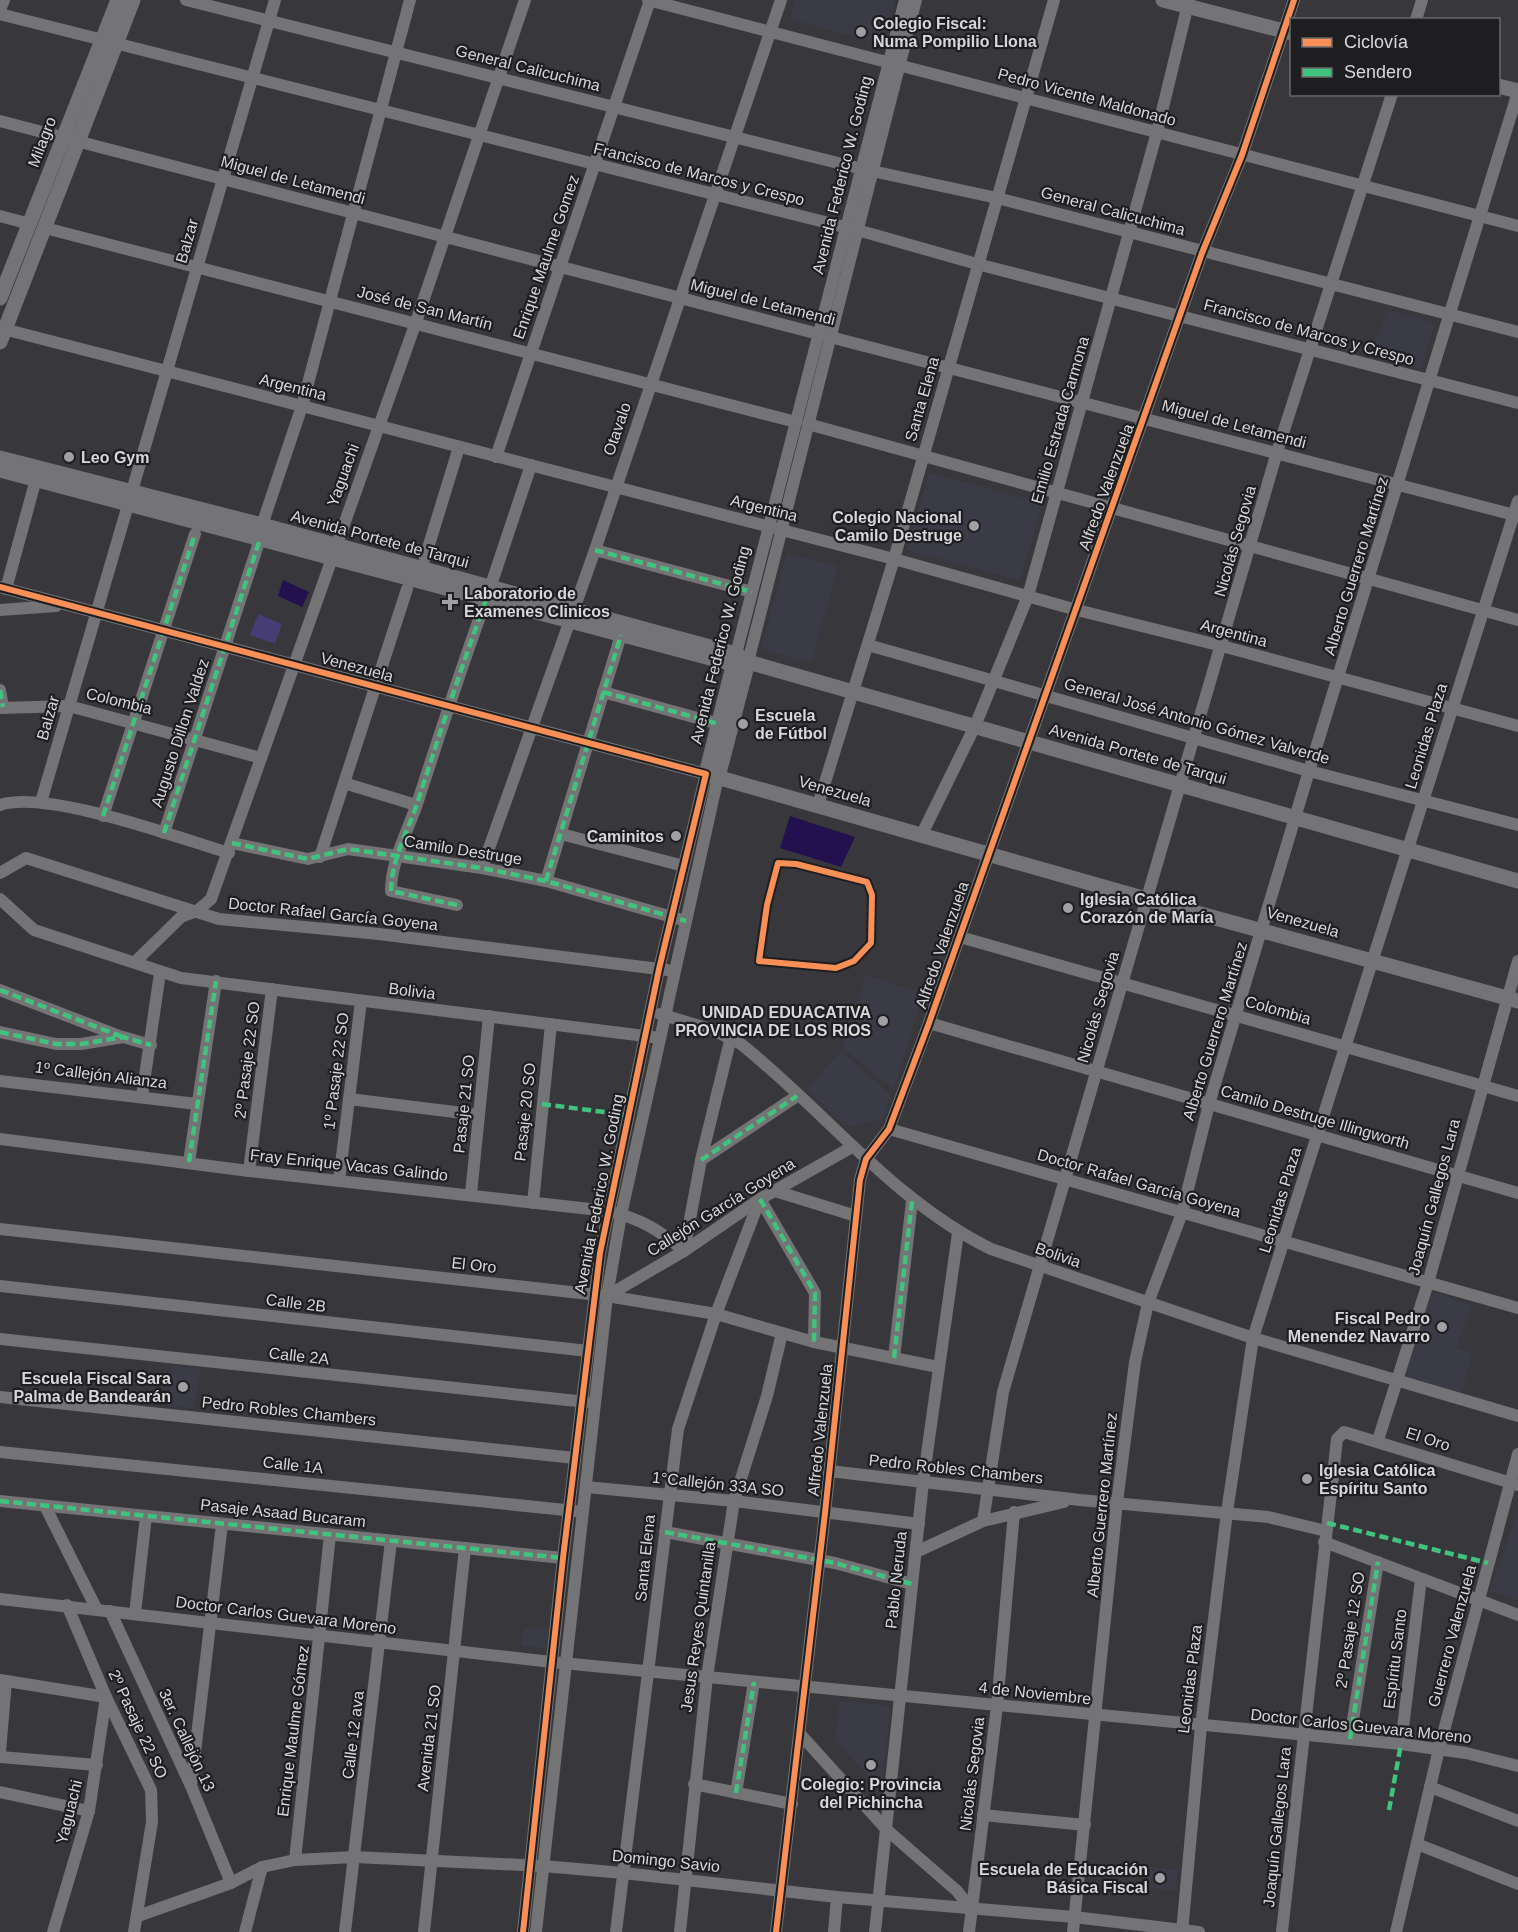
<svg xmlns="http://www.w3.org/2000/svg" width="1518" height="1932" font-family="Arial,sans-serif">
<style>
.built{fill:#3b3b47}
.green{fill:#453d74}
.water{fill:#22114e}
.lines{fill:none;stroke-linecap:round;stroke-linejoin:round}
.minor{stroke:#747476;stroke-width:12}
.major{stroke:#747478;stroke-width:15}
.quiet{stroke:#40c37c;stroke-width:4.5;stroke-dasharray:9 4.5;stroke-linecap:butt}
.cycleway-casing{stroke:#1e1e21;stroke-width:10}
.cycleway{stroke:#f78f57;stroke-width:6}
.poi-dot{fill:#9f9fa4;stroke:#1e1e21;stroke-width:2}
.labels{text-anchor:middle;dominant-baseline:central;stroke-width:4.5;stroke-linejoin:round;paint-order:stroke}
.poi-label{font-size:16px;font-weight:bold;fill:#d7d7dc;stroke:#1e1e21;text-anchor:start}
.street-label{font-size:16px;fill:#d7d7dc;stroke:#1e1e21}
</style>
<rect width="100%" height="100%" fill="#38383c"/>
<g class="built">
<path d="M796 0H895L882 45 790 19Z"/>
<path d="M1387 310 1435 323 1421 369 1371 354Z"/>
<path d="M929 473 1043 503 1020 580 906 550Z"/>
<path d="M787 553 838 566 811 663 761 649Z"/>
<path d="M866 975 923 994 894 1090 843 1048Z"/>
<path d="M841 1051 891 1095 884 1118 851 1127 843 1124 807 1089Z"/>
<path d="M1430 1291 1472 1305 1456 1348 1472 1353 1461 1395 1405 1377Z"/>
<path d="M172 1365 200 1369 194 1408 168 1406Z"/>
<path d="M1518 1510V1600L1490 1591Z"/>
<path d="M524 1627 548 1630 546 1648 521 1646Z"/>
<path d="M840 1701 890 1706 882 1790 835 1740Z"/>
<path d="M1145 1866 1178 1870 1176 1891 1143 1887Z"/>
</g>
<path class="green" d="M258 614 282 624 275 644 250 635Z"/>
<g class="water">
<path d="M283 580 309 592 302 607 278 596Z"/>
<path d="M790 816 855 837 841 867 780 848Z"/>
</g>
<g class="lines">
<g class="minor">
<path d="M186 0 862 169"/>
<path d="M648 0 1518 226"/>
<path d="M0 10 4 0"/>
<path d="M0 14 868 233 977 264 1518 403"/>
<path d="M1416 20 1422 0"/>
<path d="M0 121 1518 516"/>
<path d="M872 171 997 198 1518 332"/>
<path d="M0 216 30 224"/>
<path d="M45 228 796 422"/>
<path d="M0 328 894 559 1077 610 1222 646 1518 726"/>
<path d="M808 424 1518 620"/>
<path d="M496 457 650 0"/>
<path d="M132 491 275 0"/>
<path d="M262 525 302 406 410 0"/>
<path d="M595 550 752 592"/>
<path d="M425 558 459 447"/>
<path d="M0 587 706 774 659 969 600 1253 563 1558 523 1932"/>
<path d="M490 588 531 465"/>
<path d="M6 589 36 479"/>
<path d="M0 610 56 606"/>
<path d="M868 645 1309 771 1518 825"/>
<path d="M736 654 905 0"/>
<path d="M748 662 916 0"/>
<path d="M0 690 3 707"/>
<path d="M603 692 719 724"/>
<path d="M0 708 69 706 261 758"/>
<path d="M344 783 416 805"/>
<path d="M41 802 128 505"/>
<path d="M0 805C46 789 179 838 229 853"/>
<path d="M818 805 894 559 1054 0"/>
<path d="M103 816 195 534"/>
<path d="M164 833 260 539"/>
<path d="M561 834 684 866"/>
<path d="M922 834 975 726 1028 596 1157 132 1189 0"/>
<path d="M232 843 308 859 348 849 482 868 546 881 679 919"/>
<path d="M320 857 407 589"/>
<path d="M482 868 595 550 781 0"/>
<path d="M0 873 26 858 219 919 379 934 667 970"/>
<path d="M546 881 621 635"/>
<path d="M0 899 34 930 181 978 653 1037"/>
<path d="M457 905 391 891C391 861 407 833 417 804 439 736 461 668 486 600"/>
<path d="M960 937 1518 1096"/>
<path d="M135 962 181 917 197 911 211 899 416 322 525 0"/>
<path d="M0 990 122 1037"/>
<path d="M660 1014 713 1030 741 1044C826 1112 892 1200 991 1249L1253 1338 1518 1416"/>
<path d="M929 1023 1518 1193"/>
<path d="M0 1032 56 1044H81L123 1037 151 1045"/>
<path d="M0 1081 197 1104"/>
<path d="M142 1096 160 973"/>
<path d="M349 1099 479 1115"/>
<path d="M889 1129 1518 1308"/>
<path d="M0 1139 249 1171 608 1211C641 1219 658 1229 684 1251"/>
<path d="M701 1160 797 1096"/>
<path d="M189 1162 216 981"/>
<path d="M249 1171 272 989"/>
<path d="M339 1181 361 1001"/>
<path d="M775 1191 856 1216"/>
<path d="M471 1194 489 1016"/>
<path d="M760 1199 815 1293 814 1342"/>
<path d="M533 1203 551 1024"/>
<path d="M0 1229 607 1296 716 1314 814 1342 938 1367"/>
<path d="M684 1251 701 1160 731 1037"/>
<path d="M0 1286 588 1351"/>
<path d="M607 1296 684 1251 760 1199 852 1147"/>
<path d="M0 1339 586 1402"/>
<path d="M894 1358 912 1201"/>
<path d="M0 1397 575 1458"/>
<path d="M1378 1440 1428 1283 1518 961"/>
<path d="M0 1452 575 1511"/>
<path d="M829 1471 1080 1500 1268 1517 1326 1531"/>
<path d="M586 1487 734 1501 919 1524"/>
<path d="M0 1501 563 1558"/>
<path d="M45 1506 97 1610"/>
<path d="M983 1521 1003 1392 1277 452 1392 94"/>
<path d="M665 1532 835 1563 912 1584"/>
<path d="M1324 1542 1518 1615"/>
<path d="M916 1552 983 1521 1064 1502"/>
<path d="M0 1599 552 1662 1401 1744 1466 1753 1518 1766"/>
<path d="M67 1605 106 1697 151 1790 152 1822 134 1932"/>
<path d="M110 1611 191 1786 231 1883"/>
<path d="M135 1614 146 1516"/>
<path d="M0 1680 106 1697 89 1811 53 1932"/>
<path d="M800 1734 887 1830 957 1891 971 1909"/>
<path d="M1350 1739 1378 1562"/>
<path d="M1401 1744 1421 1579"/>
<path d="M0 1752 6 1681"/>
<path d="M0 1757 97 1765"/>
<path d="M694 1784 792 1804"/>
<path d="M191 1786 222 1524"/>
<path d="M1430 1787 1518 1821"/>
<path d="M0 1792 89 1811"/>
<path d="M736 1793 754 1682"/>
<path d="M983 1815 1085 1825"/>
<path d="M1417 1844 1518 1884"/>
<path d="M295 1860 330 1535"/>
<path d="M138 1916 231 1883 262 1867 295 1860 355 1857 543 1866 623 1873 837 1897 1074 1917 1199 1932"/>
<path d="M245 1932 262 1867"/>
<path d="M345 1932 391 1541"/>
<path d="M424 1932 465 1548"/>
<path d="M536 1932 607 1296 621 1215 718 777"/>
<path d="M616 1932 678 1429 716 1314 760 1199"/>
<path d="M680 1932 707 1677 734 1501 767 1396 782 1333"/>
<path d="M776 1932 825 1513 860 1180 866 1159 889 1129 929 1023 1202 253 1242 155 1294 0"/>
<path d="M834 1932 837 1897"/>
<path d="M875 1932 923 1482 958 1233"/>
<path d="M969 1932 997 1706 1014 1512"/>
<path d="M1073 1932 1117 1502 1135 1362 1148 1303 1182 1213 1209 1104 1309 771 1518 92"/>
<path d="M1182 1932 1201 1726 1227 1512 1253 1338 1518 501"/>
<path d="M1282 1932 1337 1439 1344 1432 1518 1485"/>
<path d="M1396 1932 1439 1749 1518 1454"/>
</g>
<g class="major">
<path d="M1163 0 1292 33"/>
<path d="M1498 86 1518 91"/>
<path d="M0 298 118 0"/>
<path d="M0 342 133 0"/>
<path d="M0 458 262 525 736 654 748 662 1518 881"/>
<path d="M0 470 733 664 742 663"/>
<path d="M736 654 706 774 1146 899 1518 1001"/>
<path d="M718 777 748 662"/>
</g>
<g class="quiet">
<path d="M595 550 752 592"/>
<path d="M0 690 3 707"/>
<path d="M603 692 719 724"/>
<path d="M103 816 195 534"/>
<path d="M164 833 260 539"/>
<path d="M232 843 308 859 348 849 482 868 546 881 686 921"/>
<path d="M546 881 621 635"/>
<path d="M457 905 391 891C391 861 407 833 417 804 439 736 461 668 486 600"/>
<path d="M0 990 123 1037"/>
<path d="M0 1032 56 1044H81L123 1037 151 1045"/>
<path d="M542 1104 627 1115"/>
<path d="M701 1160 797 1096"/>
<path d="M189 1162 216 981"/>
<path d="M760 1199 815 1293 814 1342"/>
<path d="M894 1358 912 1201"/>
<path d="M0 1501 563 1558"/>
<path d="M1327 1523 1488 1563"/>
<path d="M665 1532 835 1563 912 1584"/>
<path d="M1350 1739 1378 1562"/>
<path d="M736 1793 754 1682"/>
<path d="M1389 1810 1401 1744"/>
</g>
<g class="cycleway-casing">
<g id="cycleway">
<path d="M0 587 706 774 659 969 600 1253 563 1558 523 1932"/>
<path d="M778 863 796 864 867 882 872 895 871 943 854 961 836 968 759 961 767 905Z"/>
<path d="M776 1932 825 1513 860 1180 866 1159 889 1129 929 1023 1202 253 1242 155 1294 0"/>
</g>
</g>
<use href="#cycleway" class="cycleway"/>
</g>
<g class="poi-dot">
<circle cx="861" cy="32" r="6"/>
<circle cx="69" cy="457" r="6"/>
<circle cx="974" cy="526" r="6"/>
<path d="M447 593h6v6h6v6h-6v6h-6v-6h-6v-6h6z"/>
<circle cx="743" cy="724" r="6"/>
<circle cx="676" cy="836" r="6"/>
<circle cx="1068" cy="908" r="6"/>
<circle cx="883" cy="1021" r="6"/>
<circle cx="1442" cy="1327" r="6"/>
<circle cx="183" cy="1387" r="6"/>
<circle cx="1307" cy="1479" r="6"/>
<circle cx="871" cy="1765" r="6"/>
<circle cx="1160" cy="1878" r="6"/>
</g>
<g class="labels">
<g class="poi-label">
<text x="873" y="23">Colegio Fiscal:<tspan x="873" dy="18">Numa Pompilio Llona</tspan></text>
<text x="81" y="457">Leo Gym</text>
<text x="962" y="517" text-anchor="end">Colegio Nacional<tspan x="962" dy="18">Camilo Destruge</tspan></text>
<text x="464" y="593">Laboratorio de<tspan x="464" dy="18">Examenes Clinicos</tspan></text>
<text x="755" y="715">Escuela<tspan x="755" dy="18">de Fútbol</tspan></text>
<text x="664" y="836" text-anchor="end">Caminitos</text>
<text x="1080" y="899">Iglesia Católica<tspan x="1080" dy="18">Corazón de María</tspan></text>
<text x="871" y="1012" text-anchor="end">UNIDAD EDUACATIVA<tspan x="871" dy="18">PROVINCIA DE LOS RIOS</tspan></text>
<text x="1430" y="1318" text-anchor="end">Fiscal Pedro<tspan x="1430" dy="18">Menendez Navarro</tspan></text>
<text x="171" y="1378" text-anchor="end">Escuela Fiscal Sara<tspan x="171" dy="18">Palma de Bandearán</tspan></text>
<text x="1319" y="1470">Iglesia Católica<tspan x="1319" dy="18">Espíritu Santo</tspan></text>
<text x="871" y="1784" text-anchor="middle">Colegio: Provincia<tspan x="871" dy="18">del Pichincha</tspan></text>
<text x="1148" y="1869" text-anchor="end">Escuela de Educación<tspan x="1148" dy="18">Básica Fiscal</tspan></text>
</g>
<g class="street-label">
<text transform="translate(528 68) rotate(14)">General Calicuchima</text>
<text transform="translate(1087 97) rotate(15)">Pedro Vicente Maldonado</text>
<text transform="translate(42 142) rotate(-69)">Milagro</text>
<text transform="translate(699 174) rotate(14)">Francisco de Marcos y Crespo</text>
<text transform="translate(842 175) rotate(-76)">Avenida Federico W. Goding</text>
<text transform="translate(293 180) rotate(15)">Miguel de Letamendi</text>
<text transform="translate(1113 211) rotate(15)">General Calicuchima</text>
<text transform="translate(187 241) rotate(-74)">Balzar</text>
<text transform="translate(546 257) rotate(-71)">Enrique Maulme Gomez</text>
<text transform="translate(763 302) rotate(14)">Miguel de Letamendi</text>
<text transform="translate(425 308) rotate(14)">José de San Martín</text>
<text transform="translate(1309 332) rotate(15)">Francisco de Marcos y Crespo</text>
<text transform="translate(293 387) rotate(14)">Argentina</text>
<text transform="translate(922 399) rotate(-74)">Santa Elena</text>
<text transform="translate(1060 420) rotate(-74)">Emilio Estrada Carmona</text>
<text transform="translate(1234 424) rotate(15)">Miguel de Letamendi</text>
<text transform="translate(617 429) rotate(-71)">Otavalo</text>
<text transform="translate(343 475) rotate(-70)">Yaguachi</text>
<text transform="translate(1106 487) rotate(-70)">Alfredo Valenzuela</text>
<text transform="translate(764 508) rotate(14)">Argentina</text>
<text transform="translate(380 539) rotate(15)">Avenida Portete de Tarqui</text>
<text transform="translate(1235 541) rotate(-74)">Nicolás Segovia</text>
<text transform="translate(1356 566) rotate(-73)">Alberto Guerrero Martínez</text>
<text transform="translate(1234 633) rotate(15)">Argentina</text>
<text transform="translate(720 645) rotate(-76)">Avenida Federico W. Goding</text>
<text transform="translate(357 667) rotate(15)">Venezuela</text>
<text transform="translate(119 701) rotate(14)">Colombia</text>
<text transform="translate(48 718) rotate(-74)">Balzar</text>
<text transform="translate(1197 721) rotate(16)">General José Antonio Gómez Valverde</text>
<text transform="translate(180 733) rotate(-72)">Augusto Dillon Valdez</text>
<text transform="translate(1426 736) rotate(-73)">Leonidas Plaza</text>
<text transform="translate(1138 754) rotate(16)">Avenida Portete de Tarqui</text>
<text transform="translate(835 791) rotate(16)">Venezuela</text>
<text transform="translate(463 850) rotate(9)">Camilo Destruge</text>
<text transform="translate(333 914) rotate(6)">Doctor Rafael García Goyena</text>
<text transform="translate(1303 922) rotate(16)">Venezuela</text>
<text transform="translate(942 945) rotate(-71)">Alfredo Valenzuela</text>
<text transform="translate(412 991) rotate(7)">Bolivia</text>
<text transform="translate(1098 1007) rotate(-74)">Nicolás Segovia</text>
<text transform="translate(1278 1010) rotate(16)">Colombia</text>
<text transform="translate(1215 1031) rotate(-73)">Alberto Guerrero Martínez</text>
<text transform="translate(247 1060) rotate(-83)">2º Pasaje 22 SO</text>
<text transform="translate(336 1071) rotate(-83)">1º Pasaje 22 SO</text>
<text transform="translate(101 1075) rotate(7)">1º Callejón Alianza</text>
<text transform="translate(464 1104) rotate(-84)">Pasaje 21 SO</text>
<text transform="translate(525 1112) rotate(-84)">Pasaje 20 SO</text>
<text transform="translate(1315 1117) rotate(16)">Camilo Destruge Illingworth</text>
<text transform="translate(349 1165) rotate(6)">Fray Enrique Vacas Galindo</text>
<text transform="translate(1139 1183) rotate(16)">Doctor Rafael García Goyena</text>
<text transform="translate(599 1194) rotate(-79)">Avenida Federico W. Goding</text>
<text transform="translate(1434 1197) rotate(-75)">Joaquín Gallegos Lara</text>
<text transform="translate(1280 1200) rotate(-73)">Leonidas Plaza</text>
<text transform="translate(721 1207) rotate(-32)">Callejón García Goyena</text>
<text transform="translate(1058 1255) rotate(19)">Bolivia</text>
<text transform="translate(474 1265) rotate(6)">El Oro</text>
<text transform="translate(296 1303) rotate(7)">Calle 2B</text>
<text transform="translate(299 1356) rotate(6)">Calle 2A</text>
<text transform="translate(289 1411) rotate(6)">Pedro Robles Chambers</text>
<text transform="translate(820 1430) rotate(-84)">Alfredo Valenzuela</text>
<text transform="translate(1428 1439) rotate(18)">El Oro</text>
<text transform="translate(293 1465) rotate(6)">Calle 1A</text>
<text transform="translate(956 1469) rotate(6)">Pedro Robles Chambers</text>
<text transform="translate(718 1484) rotate(6)">1°Callejón 33A SO</text>
<text transform="translate(1102 1505) rotate(-84)">Alberto Guerrero Martínez</text>
<text transform="translate(283 1513) rotate(6)">Pasaje Asaad Bucaram</text>
<text transform="translate(645 1558) rotate(-84)">Santa Elena</text>
<text transform="translate(896 1580) rotate(-84)">Pablo Neruda</text>
<text transform="translate(286 1615) rotate(7)">Doctor Carlos Guevara Moreno</text>
<text transform="translate(698 1627) rotate(-82)">Jesus Reyes Quintanilla</text>
<text transform="translate(1350 1630) rotate(-81)">2º Pasaje 12 SO</text>
<text transform="translate(1452 1636) rotate(-75)">Guerrero Valenzuela</text>
<text transform="translate(1395 1659) rotate(-83)">Espíritu Santo</text>
<text transform="translate(1190 1679) rotate(-83)">Leonidas Plaza</text>
<text transform="translate(1035 1693) rotate(6)">4 de Noviembre</text>
<text transform="translate(138 1724) rotate(65)">2º Pasaje 22 SO</text>
<text transform="translate(1361 1726) rotate(6)">Doctor Carlos Guevara Moreno</text>
<text transform="translate(293 1731) rotate(-83)">Enrique Maulme Gómez</text>
<text transform="translate(353 1735) rotate(-83)">Calle 12 ava</text>
<text transform="translate(429 1738) rotate(-83)">Avenida 21 SO</text>
<text transform="translate(187 1740) rotate(65)">3er. Callejón 13</text>
<text transform="translate(972 1774) rotate(-83)">Nicolás Segovia</text>
<text transform="translate(69 1812) rotate(-76)">Yaguachi</text>
<text transform="translate(1277 1827) rotate(-84)">Joaquín Gallegos Lara</text>
<text transform="translate(666 1861) rotate(6)">Domingo Savio</text>
</g>
</g>
<rect x="1290" y="18" width="210" height="78" fill="#1e1e21" stroke="#68686c" stroke-width="1.5"/>
<rect x="1302" y="38" width="30" height="9" fill="#f78f57" stroke="#68686c" stroke-width="1.5"/>
<text x="1344" y="48" font-size="18" fill="#d7d7dc">Ciclovía</text>
<rect x="1302" y="68" width="30" height="9" fill="#40c37c" stroke="#68686c" stroke-width="1.5"/>
<text x="1344" y="78" font-size="18" fill="#d7d7dc">Sendero</text>
</svg>
